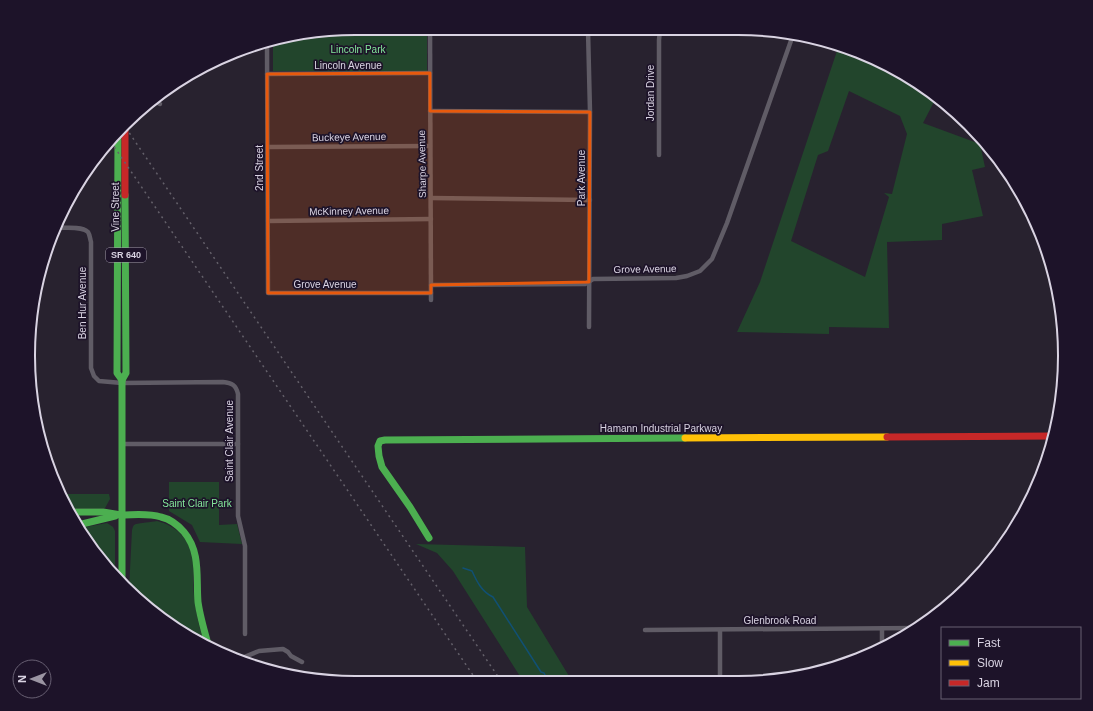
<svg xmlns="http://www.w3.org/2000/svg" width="1093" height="711" font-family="Helvetica,sans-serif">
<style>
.green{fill:#22452c;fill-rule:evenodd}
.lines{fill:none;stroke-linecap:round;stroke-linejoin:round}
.stream{stroke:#115074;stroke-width:1.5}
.street{stroke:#605c66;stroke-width:4.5}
.fast{stroke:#4caf50;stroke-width:7}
.slow{stroke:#ffc107;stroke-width:7}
.jam{stroke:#c62828;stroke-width:7}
.rail{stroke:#64606a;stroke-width:1.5;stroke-dasharray:2 4;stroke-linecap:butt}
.marked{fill:#e8590c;fill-opacity:0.2;stroke:#e8590c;stroke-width:3;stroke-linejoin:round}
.labels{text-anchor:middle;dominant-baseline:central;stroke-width:3.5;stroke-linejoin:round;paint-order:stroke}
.shield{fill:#1d1329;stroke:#a199aa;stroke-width:1}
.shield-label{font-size:9px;font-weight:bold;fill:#d9d3e2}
.park-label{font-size:10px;fill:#84e89b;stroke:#1d1329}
.street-label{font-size:10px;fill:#d9d3e2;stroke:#1d1329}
.rim{fill:none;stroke:#d9d3e2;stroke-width:2}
</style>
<rect width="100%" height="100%" fill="#28222f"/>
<g class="green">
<path d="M356 28H427V71H273V42Z"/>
<path d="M838 48 882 62 936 98 923 123 980 144 985 167 972 170 983 216 942 224V240L887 242 889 328 829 327V334L737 332 760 282ZM849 91 900 116 907 134 892 194 884 193 889 197 865 277 791 241 818 155 828 151Z"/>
<path d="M169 482H219V525L237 524 242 544 200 542 192 525 169 511Z"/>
<path d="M63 494H109L110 499 105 508H70Z"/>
<path d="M157 521C175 525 191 540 193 559 194 567 193 575 193 584 194 601 198 626 204 642L140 602 129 590 132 530C133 527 133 525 136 524 140 523 151 522 157 521Z"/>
<path d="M107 523 113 527 115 531V574L83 537 80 531 86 527Z"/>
<path d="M416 544 525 547 527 607 572 681H523L453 571 437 553Z"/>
</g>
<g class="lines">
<path class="stream" d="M463 568 472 571C477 582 482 592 493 597L541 672 544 673 548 681"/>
<g class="street">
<path d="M430 28 431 300"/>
<path d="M588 30 590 112 589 327"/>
<path d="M430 31 570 29"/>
<path d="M267 43 268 293H431"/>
<path d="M267 74 430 73"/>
<path d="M154 101 160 104"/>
<path d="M430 111 590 112"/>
<path d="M268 147 430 146"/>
<path d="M659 155V40L660 30"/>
<path d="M431 198 590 200"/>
<path d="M268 221 431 219"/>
<path d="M57 228C65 228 82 226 88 232 90 235 90 239 91 242V368L94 376 99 381 122 383 223 382C232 383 236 385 238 394V516L245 546V634"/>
<path d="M431 285 585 284 593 279 676 278 687 276 700 271 712 259 727 223 793 35"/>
<path d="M122 444H238"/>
<path d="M882 629V649"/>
<path d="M645 630 916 628"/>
<path d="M720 630V682"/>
<path d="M237 660 259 651 283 649 288 652 291 656 302 662"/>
</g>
<g class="fast">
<path d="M118 135 117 373 122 380"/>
<path d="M72 512H103L121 515"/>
<path d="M121 515C134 515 148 513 161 517 170 519 177 524 184 532 201 552 196 578 198 602 200 616 204 630 208 644"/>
<path d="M79 527 82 524 115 516"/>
<path d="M429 538 410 507 382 467 379 456 378 446 380 441 385 440 685 438"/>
<path d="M122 582V380L126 373 125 195"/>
</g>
<path class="slow" d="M685 438 887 437"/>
<g class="jam">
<path d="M125 128V195"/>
<path d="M887 437 1053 436"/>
</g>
<g class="rail">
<path d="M126 128 501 681"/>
<path d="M111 142 477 681"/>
</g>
</g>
<path class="marked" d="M430 73V111L590 112 589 282 431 285V293H268L267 74Z"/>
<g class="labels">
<rect class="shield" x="106" y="248" width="40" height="14" rx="3"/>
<g class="shield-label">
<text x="126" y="255">SR 640</text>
</g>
<g class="park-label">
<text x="358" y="49">Lincoln Park</text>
<text x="197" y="503">Saint Clair Park</text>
</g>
<g class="street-label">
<text x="348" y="65">Lincoln Avenue</text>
<text transform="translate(650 93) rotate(-90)">Jordan Drive</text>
<text transform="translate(349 137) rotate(-1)">Buckeye Avenue</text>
<text transform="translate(422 164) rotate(-91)">Sharpe Avenue</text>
<text transform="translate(259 168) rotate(-90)">2nd Street</text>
<text transform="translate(581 178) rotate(-90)">Park Avenue</text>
<text transform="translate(115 207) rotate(-90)">Vine Street</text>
<text transform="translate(349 211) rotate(-1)">McKinney Avenue</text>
<text transform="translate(645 269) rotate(-1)">Grove Avenue</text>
<text x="325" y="284">Grove Avenue</text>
<text transform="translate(82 303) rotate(-90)">Ben Hur Avenue</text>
<text x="661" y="428">Hamann Industrial Parkway</text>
<text transform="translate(229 441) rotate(-90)">Saint Clair Avenue</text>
<text x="780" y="620">Glenbrook Road</text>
</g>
</g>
<path d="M0 0H1093V711H0ZM355 35H738A320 320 0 0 1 1058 355V356A320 320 0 0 1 738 676H355A320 320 0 0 1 35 356V355A320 320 0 0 1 355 35Z" fill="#1d1329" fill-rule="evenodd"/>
<path class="rim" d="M355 35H738A320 320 0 0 1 1058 355V356A320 320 0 0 1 738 676H355A320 320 0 0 1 35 356V355A320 320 0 0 1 355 35Z"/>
<rect x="941" y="627" width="140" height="72" fill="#1d1329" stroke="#686073"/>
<rect x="949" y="640" width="20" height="6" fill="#4caf50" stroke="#686073"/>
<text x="977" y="647" font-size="12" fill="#d9d3e2">Fast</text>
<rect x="949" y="660" width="20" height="6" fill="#ffc107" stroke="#686073"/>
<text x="977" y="667" font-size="12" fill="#d9d3e2">Slow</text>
<rect x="949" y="680" width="20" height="6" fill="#c62828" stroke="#686073"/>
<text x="977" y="687" font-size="12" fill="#d9d3e2">Jam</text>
<g transform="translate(32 679) rotate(270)"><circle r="19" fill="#1d1329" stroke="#686073"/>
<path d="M0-3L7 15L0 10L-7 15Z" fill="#9b95a3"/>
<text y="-6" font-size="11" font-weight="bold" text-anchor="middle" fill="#d9d3e2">N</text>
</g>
</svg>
